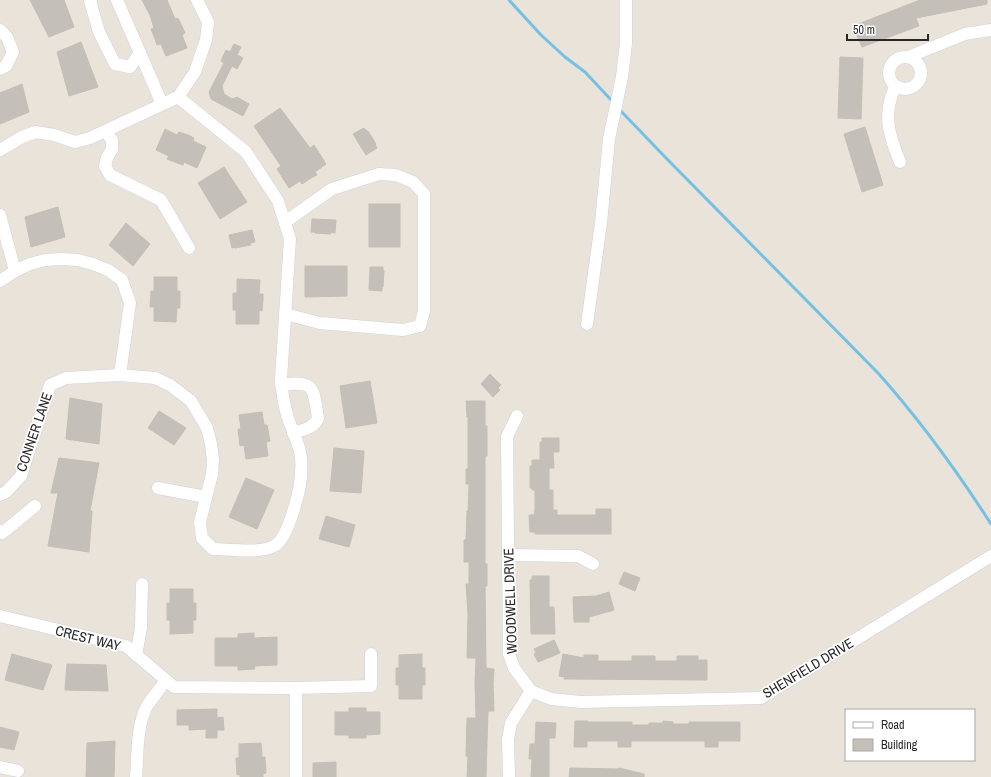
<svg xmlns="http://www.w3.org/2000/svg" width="991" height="777" font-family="'Archivo Narrow',sans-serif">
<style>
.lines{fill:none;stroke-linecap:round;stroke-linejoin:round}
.stream{stroke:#74c1e3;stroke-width:3}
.building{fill:#c4c0b9;stroke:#c4bfb4}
.minor-casing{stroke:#cfd2df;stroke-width:13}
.minor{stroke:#fff;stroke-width:12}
.labels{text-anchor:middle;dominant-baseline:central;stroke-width:3.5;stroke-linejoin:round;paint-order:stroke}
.street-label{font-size:14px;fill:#272727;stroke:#fff}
</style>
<rect width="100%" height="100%" fill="#e9e3da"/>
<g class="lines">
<g class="stream">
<path d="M509 0 541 35 565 57 585 72 613 102"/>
<path d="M618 108 667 159 878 373C920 420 957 471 991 524"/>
</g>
</g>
<g class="building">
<path d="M30 0H64L74 27 49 37Z"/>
<path d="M142 0H167L175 19 178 18 181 24 185 33 182 35 187 48 166 56 161 44 157 45 155 39 151 29 154 28 150 15Z"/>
<path d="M920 0H987V4L916 18 919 26 862 47 853 26Z"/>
<path d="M81 42 98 87 69 96 57 52Z"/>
<path d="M234 44 241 47 237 55 243 58 237 69 232 66 222 86 224 94 232 99 237 97 249 104 243 116 211 99 209 92 224 63 221 61 226 50 230 52Z"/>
<path d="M840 57 863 58 861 119 838 118Z"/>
<path d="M22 84 29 112 0 124V93Z"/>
<path d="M280 108 310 148 314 145 326 164 315 172 317 175 311 178 302 184 300 181 289 188 277 169 281 166 254 126Z"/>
<path d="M865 127 883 185 862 192 844 134Z"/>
<path d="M364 128 367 131H368L376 144 375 145 377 148 366 155 353 134Z"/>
<path d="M165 129 177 135 179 132 188 135 194 138 193 141 206 147 197 168 184 162 183 165 177 163 167 159 169 156 156 150Z"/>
<path d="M224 167 247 202 220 219 198 183Z"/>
<rect x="369" y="204" width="31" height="43"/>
<path d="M58 207 65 237 31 247 25 217Z"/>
<path d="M312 219 336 220 335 233 331 232V234L315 233V232H311Z"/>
<path d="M126 223 150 244 133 266 109 245Z"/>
<path d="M252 230 255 242 250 243 251 245 235 248V247L232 248 229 235Z"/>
<path d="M305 266H347V296L305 297Z"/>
<path d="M370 267H383V271H384L383 287H382V291L369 290Z"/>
<path d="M154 277H177V291H180V308H177L176 322 154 321V307H150L151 291H154Z"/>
<path d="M237 279 260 280 259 294H263V300L262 311 259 310V324H236V310H233V293H237Z"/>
<path d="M490 374 501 385 498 388 500 390 493 397 481 384Z"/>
<path d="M370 381 377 423 346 428 340 386Z"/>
<path d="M70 398 102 404 99 444 66 439Z"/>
<path d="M466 401H485V426H487V456H485V564H487V586H485L486 668 494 669 493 684 494 711H488L486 777H467L468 756H466L467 718H476L475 683 476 658H467L468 614 466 584H469V562H464V540H466L467 511H468L469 484H466V469H468V417H467Z"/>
<path d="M159 411 186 428 174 445 148 428Z"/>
<path d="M262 412 264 425H267L270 441 266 442 268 456 246 459 244 445 240 446 238 429H241L239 415Z"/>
<path d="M542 438H559V452H553L554 468H549V490H553V510H557V515H596V509H611V534H535V532H530L529 515H534L535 510V490H532V488H530V466H532V460H540V442H542Z"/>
<path d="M334 448 364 451 361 493 330 491Z"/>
<path d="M59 458 99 463 90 511H92L89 552 48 546 58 493H51Z"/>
<path d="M246 478 274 490 257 529 229 517Z"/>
<path d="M326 516 355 525 349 547 319 539Z"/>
<path d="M624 572 640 578 635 591 619 584Z"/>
<path d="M532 576H549V607H554L555 634H531L530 580H532Z"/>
<path d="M170 589H193V603H196V620H193V633L170 634V620H167V603H170Z"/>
<path d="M609 592 614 610 589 617V622H574L573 597 596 596Z"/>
<path d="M254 633V638L277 637V665L254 666 255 669 238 670V666H215V638H238V634Z"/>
<path d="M554 640 560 653 538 662 534 654 536 653 534 649Z"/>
<path d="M12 654 52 665 43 690 5 680Z"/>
<path d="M422 654V668H425V685H422V699H399V685H396V668H399V655Z"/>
<path d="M563 654 584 658V655H598V661H632V656H655V661H677V656H698V660H707V680L564 679 565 677 559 676Z"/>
<path d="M67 664 106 665 108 691 65 690Z"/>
<path d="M349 708H366V712H380V734L366 735V738H349V735H335V712H349Z"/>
<path d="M217 709V718L223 717 224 730H217V738H206V729L189 730V725H177V710Z"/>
<path d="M575 721H588V722H632V725H649V723H663V721L673 722V724H689V722H740V741H718V747H705V741H631V747H618V741H587V747H574Z"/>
<path d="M536 722 556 723 555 738H549V777H531L532 759H529L530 744H535Z"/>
<path d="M0 727 19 732 14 750 0 747Z"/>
<path d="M115 741 114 777H86L87 743Z"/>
<path d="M261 743 262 757H265L266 773 263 774V777H240V774L237 775 236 758H239V744Z"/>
<path d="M336 762V777H313V763Z"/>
<path d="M570 768 618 769 619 768 644 774V777H569Z"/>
</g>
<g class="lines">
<g class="minor-casing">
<g id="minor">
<path d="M91 0 90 1 99 32 115 64 130 67 140 53 117 0"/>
<path d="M0 30 7 37 13 52 6 66 0 69"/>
<path d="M140 53 162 104"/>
<circle cx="905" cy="73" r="16"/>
<path d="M908 57 965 34 991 30"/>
<path d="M895 87C882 115 889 135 900 162"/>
<path d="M105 131 112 140V149L107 158 105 166 110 175 161 200 189 248"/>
<path d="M0 150 22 137 36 132 54 135 75 142 90 138 178 97 195 72 206 40 208 22 197 0"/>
<path d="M0 215 15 271"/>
<path d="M285 222 332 189 379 174 396 175 413 182 424 194V311L420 326 403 330 320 323 285 314"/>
<path d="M0 281 15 271 30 264 45 260 62 259 78 260 93 264 108 270 122 280 130 303 120 375"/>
<path d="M587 324 601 223 609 139 622 77 626 43V0"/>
<path d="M281 385C316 380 313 388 318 418 315 428 302 430 293 433"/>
<path d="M158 488 206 497"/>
<path d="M0 495 6 492 21 476 50 385 66 378 120 375 155 378 170 385 191 401 207 428 211 444 213 460 212 474 200 522 202 538 213 549C230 549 259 554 274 546 283 541 288 527 291 518 298 498 303 479 301 458 300 444 292 431 288 418 284 405 282 392 281 379L290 239 278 201 246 152 178 97"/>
<path d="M0 531 2 533 35 506"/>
<path d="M508 555 578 556 593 564"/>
<path d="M0 616 126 646 166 680"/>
<path d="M136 655 141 628 142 584"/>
<path d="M296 688 371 686V654"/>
<path d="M531 691 551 699 581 702 761 698 991 556"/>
<path d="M0 767 18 771"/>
<path d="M136 777C138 754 136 727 147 706 153 697 160 689 166 680L174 687 296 688V777"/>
<path d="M509 777 508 739 511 723 531 691 514 668 509 654 507 437 517 416"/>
</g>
</g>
<use href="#minor" class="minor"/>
</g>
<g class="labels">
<g class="street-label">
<text transform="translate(34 432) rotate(-71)">CONNER LANE</text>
<text transform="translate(510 601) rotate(-92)">WOODWELL DRIVE</text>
<text transform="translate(88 638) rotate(14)">CREST WAY</text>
<text transform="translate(808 668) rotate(-31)">SHENFIELD DRIVE</text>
</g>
</g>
<rect x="845" y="709" width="130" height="52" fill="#ffffff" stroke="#a9a9a9"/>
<rect x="853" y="722" width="20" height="6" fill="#ffffff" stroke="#a9a9a9"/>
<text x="881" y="729" font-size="12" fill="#272727">Road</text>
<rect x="853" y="739" width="20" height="12" fill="#c4c0b9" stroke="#a9a9a9"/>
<text x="881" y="749" font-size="12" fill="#272727">Building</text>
<path d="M847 34v6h81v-6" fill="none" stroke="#272727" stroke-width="2"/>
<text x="853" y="34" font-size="12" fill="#272727" stroke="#ffffff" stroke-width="3" paint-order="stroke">50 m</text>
</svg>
